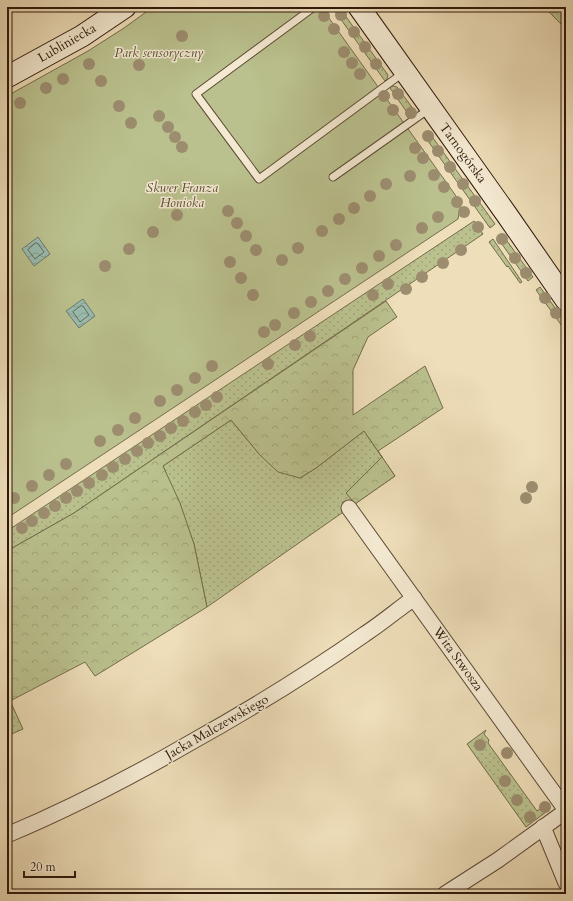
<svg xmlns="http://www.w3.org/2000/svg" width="573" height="901" font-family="Cardo,serif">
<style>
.grass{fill:url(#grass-dots);stroke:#746c4c}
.forest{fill:url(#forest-crowns);stroke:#746c4c}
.park{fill:#bac18e;stroke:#746c4c}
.water{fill:url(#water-waves);stroke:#6e7a6d}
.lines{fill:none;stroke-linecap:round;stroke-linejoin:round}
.shore{stroke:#646a5d;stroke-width:1}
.lane-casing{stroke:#5e4a36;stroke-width:9}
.street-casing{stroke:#5e4a36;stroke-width:17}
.secondary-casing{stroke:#2e180b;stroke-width:23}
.lane{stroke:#f4ead2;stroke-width:7}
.street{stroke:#f4ead2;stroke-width:15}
.secondary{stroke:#f4ead2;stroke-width:21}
.tree{fill:#9c8d6f}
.labels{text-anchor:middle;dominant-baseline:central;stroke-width:3;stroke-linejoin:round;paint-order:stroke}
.street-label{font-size:13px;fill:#2e180b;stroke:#f4ead2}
.park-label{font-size:13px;font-style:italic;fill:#584b32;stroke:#f4ead2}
</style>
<defs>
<pattern id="grass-dots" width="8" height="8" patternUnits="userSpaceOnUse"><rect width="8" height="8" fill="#bac18e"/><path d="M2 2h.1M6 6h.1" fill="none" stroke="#a0a579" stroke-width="1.8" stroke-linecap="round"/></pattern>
<pattern id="forest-crowns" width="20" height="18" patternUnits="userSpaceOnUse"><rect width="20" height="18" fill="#bac18e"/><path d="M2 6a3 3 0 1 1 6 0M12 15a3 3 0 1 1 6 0" fill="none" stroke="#a0a579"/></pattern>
<pattern id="water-waves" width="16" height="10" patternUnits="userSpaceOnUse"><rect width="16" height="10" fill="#99bcaf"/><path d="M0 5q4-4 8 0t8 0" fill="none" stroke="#84a195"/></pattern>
</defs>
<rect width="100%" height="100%" fill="#eedeb9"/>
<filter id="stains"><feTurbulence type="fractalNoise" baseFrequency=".005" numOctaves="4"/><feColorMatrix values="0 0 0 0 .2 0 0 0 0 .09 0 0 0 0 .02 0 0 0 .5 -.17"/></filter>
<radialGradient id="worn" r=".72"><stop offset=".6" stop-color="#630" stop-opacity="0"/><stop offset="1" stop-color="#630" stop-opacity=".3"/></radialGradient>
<g class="grass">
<path d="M332 7H339L388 75 387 79 385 81Z"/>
<path d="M392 86 397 87 417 114 411 118 390 88Z"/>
<path d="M428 131 495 224 490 228 423 134Z"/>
<path d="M474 221 483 234 74 513 7 551V531Z"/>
<path d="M502 234 533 277 528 281 497 237Z"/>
<path d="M493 239 522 282 520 283 508 266 507 267 489 242Z"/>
<path d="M540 287 566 323 562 326 536 290Z"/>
<path d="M231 420 260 455 300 478 316 468 364 431 395 476 207 607 194 544 163 466Z"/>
<path d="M7 694 23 729 7 736Z"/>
<path d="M486 730 484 734 489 740 488 743 537 811 546 805 547 807 546 812 526 827 467 744Z"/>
</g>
<g class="forest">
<path d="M544 7H566V29Z"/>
<path d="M386 301 397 317 368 337 353 370V415L425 366 443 408 378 451 395 476 355 504 346 493 382 457 364 431 316 468 300 478 278 472 260 455 231 420 163 466 180 503 194 544 207 607 95 676 85 662 10 701 7 694V551L74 513Z"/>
</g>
<path class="park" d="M153 7H321L461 203 458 219 7 518V96L88 51 124 28Z"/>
<g class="water">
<path d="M38 237 50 254 34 266 22 249Z"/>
<path d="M83 299 95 316 79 328 66 311Z"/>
</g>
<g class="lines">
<g class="shore">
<path d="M36 243 38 244 44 252 35 259 28 250Z"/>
<path d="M81 306H83L89 315 80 322 73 312Z"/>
</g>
<g class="lane-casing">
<g id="lane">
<path d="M314 7 196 94 259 179 403 73"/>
<path d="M333 177 429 109"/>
</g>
</g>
<g class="street-casing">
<g id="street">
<path d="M349 508 566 810"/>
<path d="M543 827 566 883"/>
<path d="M7 835C69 809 129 778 188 744 249 710 308 674 365 634 382 623 397 610 414 598"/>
<path d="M445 894 498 860 566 811"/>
</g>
</g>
<g class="secondary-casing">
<g id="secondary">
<path d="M359 7 507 215 566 300"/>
<path d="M7 77 82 36 125 7"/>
</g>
</g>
<use href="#lane" class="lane"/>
<use href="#street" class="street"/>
<use href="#secondary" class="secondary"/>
</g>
<g class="tree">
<circle cx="341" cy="15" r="6"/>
<circle cx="324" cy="16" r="6"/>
<circle cx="334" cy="29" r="6"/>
<circle cx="354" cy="32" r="6"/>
<circle cx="182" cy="36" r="6"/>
<circle cx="365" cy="47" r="6"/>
<circle cx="344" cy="52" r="6"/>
<circle cx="352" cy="63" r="6"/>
<circle cx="89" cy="64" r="6"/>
<circle cx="376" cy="64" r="6"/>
<circle cx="139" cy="65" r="6"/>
<circle cx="360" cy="74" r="6"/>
<circle cx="63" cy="79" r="6"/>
<circle cx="101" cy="81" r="6"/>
<circle cx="46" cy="88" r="6"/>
<circle cx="398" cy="94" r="6"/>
<circle cx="384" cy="96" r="6"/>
<circle cx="20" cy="103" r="6"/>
<circle cx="119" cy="106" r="6"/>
<circle cx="393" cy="110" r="6"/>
<circle cx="411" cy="113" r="6"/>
<circle cx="159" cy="116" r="6"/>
<circle cx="131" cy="123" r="6"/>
<circle cx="168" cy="127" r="6"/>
<circle cx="428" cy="136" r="6"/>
<circle cx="175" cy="137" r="6"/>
<circle cx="182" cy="147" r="6"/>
<circle cx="415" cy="148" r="6"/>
<circle cx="438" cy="151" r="6"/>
<circle cx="423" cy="158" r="6"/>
<circle cx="450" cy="167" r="6"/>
<circle cx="434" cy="175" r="6"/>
<circle cx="410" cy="176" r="6"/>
<circle cx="386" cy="184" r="6"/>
<circle cx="463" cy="184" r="6"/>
<circle cx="444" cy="187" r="6"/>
<circle cx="370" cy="196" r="6"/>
<circle cx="475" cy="201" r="6"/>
<circle cx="457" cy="202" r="6"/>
<circle cx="354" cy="208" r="6"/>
<circle cx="228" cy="211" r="6"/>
<circle cx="464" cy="212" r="6"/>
<circle cx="177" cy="215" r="6"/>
<circle cx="438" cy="217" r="6"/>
<circle cx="339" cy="219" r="6"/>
<circle cx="237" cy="223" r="6"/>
<circle cx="478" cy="227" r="6"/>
<circle cx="422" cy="228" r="6"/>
<circle cx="322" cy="231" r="6"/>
<circle cx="153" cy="232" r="6"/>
<circle cx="246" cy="236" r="6"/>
<circle cx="502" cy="239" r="6"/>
<circle cx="396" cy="245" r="6"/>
<circle cx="298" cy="248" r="6"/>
<circle cx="129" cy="249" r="6"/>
<circle cx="256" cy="250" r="6"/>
<circle cx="461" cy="250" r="6"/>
<circle cx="379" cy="256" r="6"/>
<circle cx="515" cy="258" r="6"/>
<circle cx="282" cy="260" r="6"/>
<circle cx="230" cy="262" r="6"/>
<circle cx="443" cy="263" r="6"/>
<circle cx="105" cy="266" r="6"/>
<circle cx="362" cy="268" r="6"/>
<circle cx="526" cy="273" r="6"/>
<circle cx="422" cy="277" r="6"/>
<circle cx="241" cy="278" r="6"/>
<circle cx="345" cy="279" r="6"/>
<circle cx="388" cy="284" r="6"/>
<circle cx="406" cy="289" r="6"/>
<circle cx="328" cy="291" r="6"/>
<circle cx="253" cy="295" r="6"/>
<circle cx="373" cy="295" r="6"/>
<circle cx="545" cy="298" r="6"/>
<circle cx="311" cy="302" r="6"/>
<circle cx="294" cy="313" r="6"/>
<circle cx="556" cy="313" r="6"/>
<circle cx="275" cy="325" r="6"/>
<circle cx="264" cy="332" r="6"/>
<circle cx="310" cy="336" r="6"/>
<circle cx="295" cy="345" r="6"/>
<circle cx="268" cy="364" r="6"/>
<circle cx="212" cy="366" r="6"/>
<circle cx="195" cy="378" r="6"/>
<circle cx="177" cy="390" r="6"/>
<circle cx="217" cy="397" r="6"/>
<circle cx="160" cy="401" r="6"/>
<circle cx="206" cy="405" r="6"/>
<circle cx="195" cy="412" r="6"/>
<circle cx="135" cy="418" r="6"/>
<circle cx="183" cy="421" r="6"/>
<circle cx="171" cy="428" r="6"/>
<circle cx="118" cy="430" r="6"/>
<circle cx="160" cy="436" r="6"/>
<circle cx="100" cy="441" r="6"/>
<circle cx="148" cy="443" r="6"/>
<circle cx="137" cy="451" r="6"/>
<circle cx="125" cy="459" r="6"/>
<circle cx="66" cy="464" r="6"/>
<circle cx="113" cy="467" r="6"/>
<circle cx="49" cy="475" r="6"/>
<circle cx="102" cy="475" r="6"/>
<circle cx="89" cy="483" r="6"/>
<circle cx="32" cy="486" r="6"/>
<circle cx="532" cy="487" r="6"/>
<circle cx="77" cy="491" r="6"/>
<circle cx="14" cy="498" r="6"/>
<circle cx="66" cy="498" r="6"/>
<circle cx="526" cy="498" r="6"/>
<circle cx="55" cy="506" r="6"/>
<circle cx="44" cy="513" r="6"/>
<circle cx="32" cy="521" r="6"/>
<circle cx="22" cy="528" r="6"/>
<circle cx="480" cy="745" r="6"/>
<circle cx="507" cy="753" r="6"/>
<circle cx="505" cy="781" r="6"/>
<circle cx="517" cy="800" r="6"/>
<circle cx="545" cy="807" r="6"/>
<circle cx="530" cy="817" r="6"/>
</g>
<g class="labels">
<g class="street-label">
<text transform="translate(67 43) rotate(-30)">Lubliniecka</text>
<text transform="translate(463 153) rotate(54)">Tarnogórska</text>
<text transform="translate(458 659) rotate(54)">Wita Stwosza</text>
<text transform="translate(217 727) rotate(-30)">Jacka Malczewskiego</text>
</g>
<g class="park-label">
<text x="159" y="53">Park sensoryczny</text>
<text x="182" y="188">Skwer Franza<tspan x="182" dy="15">Honioka</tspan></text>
</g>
</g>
<rect width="573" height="901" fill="none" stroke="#eedeb9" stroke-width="24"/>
<rect x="8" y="8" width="557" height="885" fill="none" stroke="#2e180b" stroke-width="2"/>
<rect x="12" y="12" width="549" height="877" fill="none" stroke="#2e180b"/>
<path d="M24 871v6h51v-6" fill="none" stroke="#2e180b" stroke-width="2"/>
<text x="30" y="871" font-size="12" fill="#2e180b" stroke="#f4ead2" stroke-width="3" paint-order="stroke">20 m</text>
<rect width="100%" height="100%" filter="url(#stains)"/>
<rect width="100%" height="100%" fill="url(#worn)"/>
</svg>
